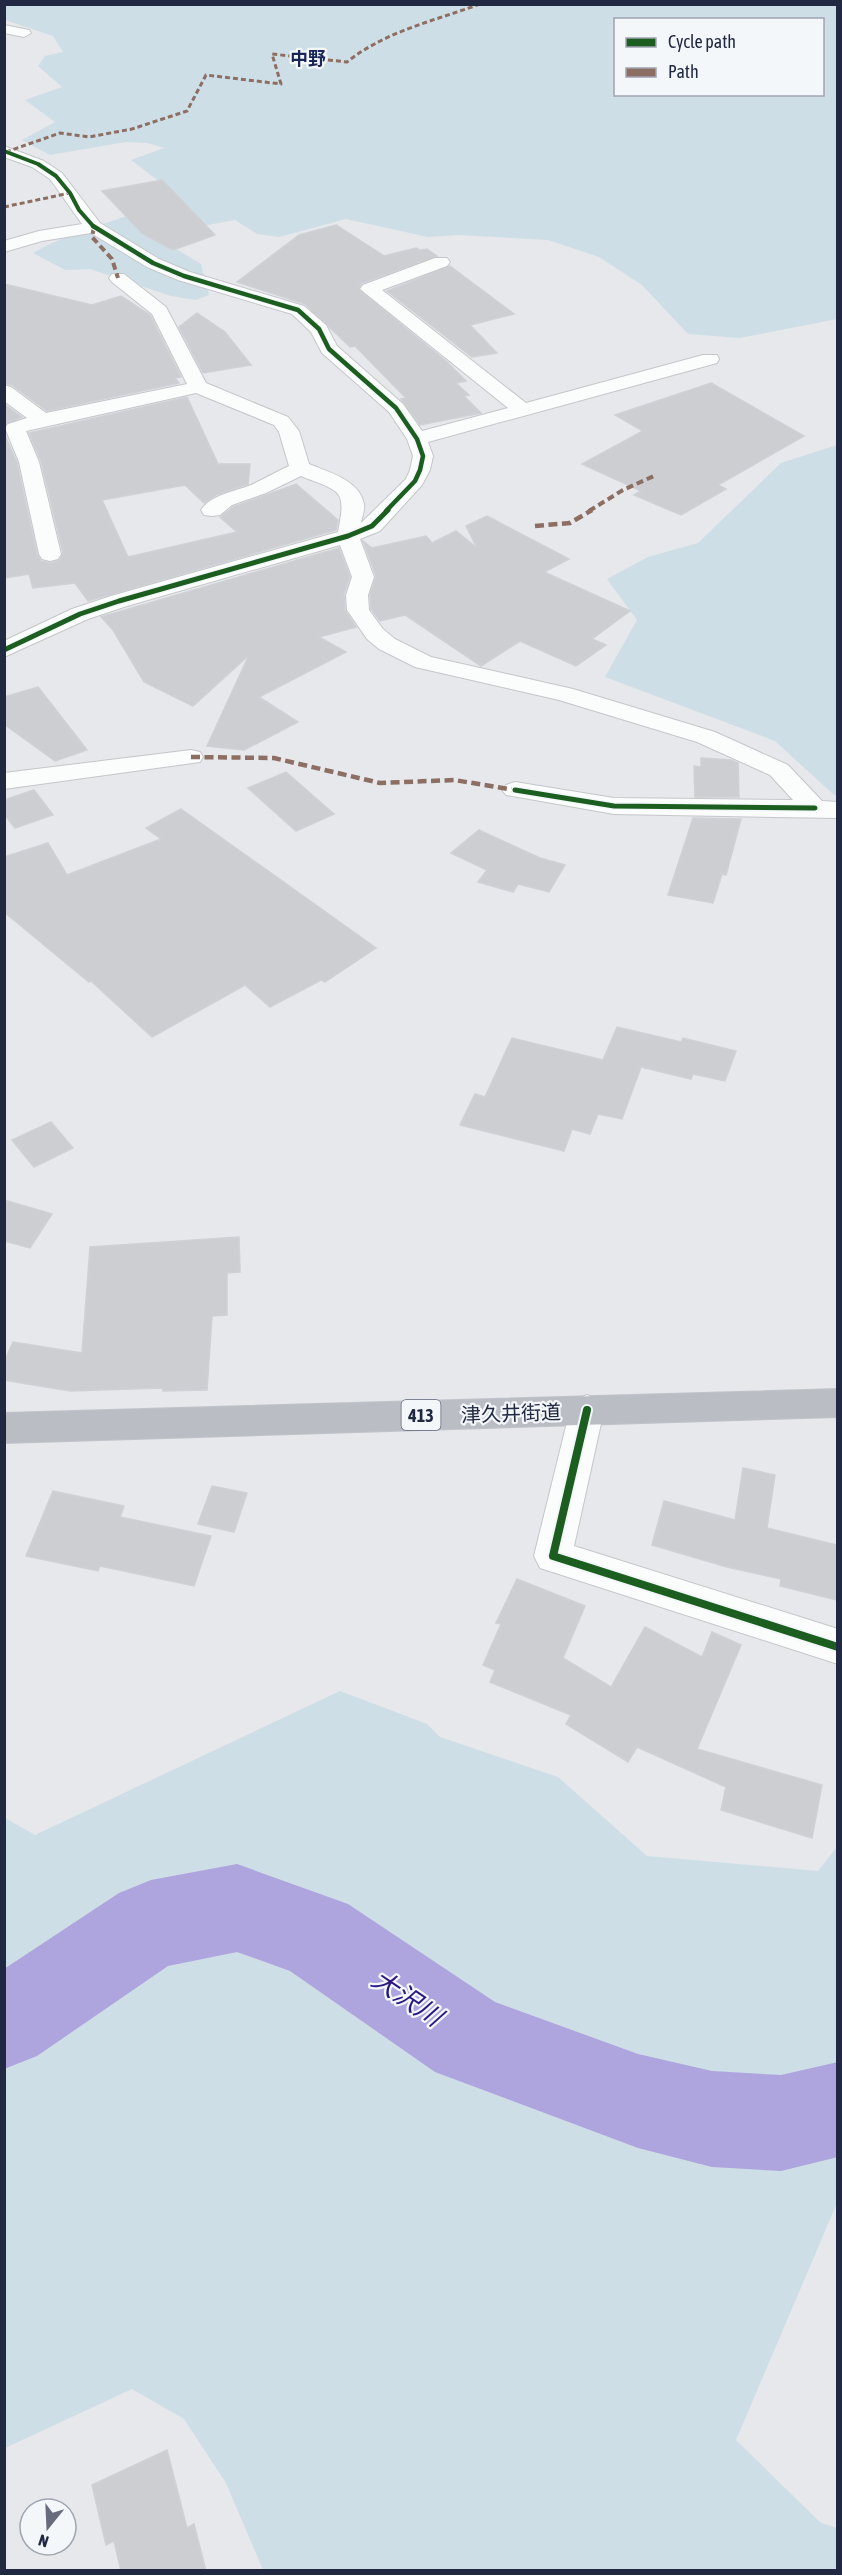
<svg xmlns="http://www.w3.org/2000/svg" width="842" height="2575" font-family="'Asap Condensed','Noto Sans JP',sans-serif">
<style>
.green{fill:#cedee6;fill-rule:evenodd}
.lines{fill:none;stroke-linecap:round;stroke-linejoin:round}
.river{fill:#aea4de;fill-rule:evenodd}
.building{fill:#ccced2;stroke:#ced1d5;stroke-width:1.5}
.street-casing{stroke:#c5c6ca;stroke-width:2}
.highway-casing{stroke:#c1c4cb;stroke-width:2}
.street{fill:#fbfcfc;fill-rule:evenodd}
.highway{fill:#bbbdc4;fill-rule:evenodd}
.quiet-far2{stroke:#8d6e63;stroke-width:3;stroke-dasharray:5 3;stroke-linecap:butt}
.quiet-far1{stroke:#8d6e63;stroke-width:4;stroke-dasharray:7 4;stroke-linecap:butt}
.quiet{stroke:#8d6e63;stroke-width:4.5;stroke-dasharray:9 4.5;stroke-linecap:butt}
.cycleway-far3-casing{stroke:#f4f7fa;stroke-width:5}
.cycleway-far2-casing{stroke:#f4f7fa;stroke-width:7}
.cycleway-far1-casing{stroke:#f4f7fa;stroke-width:8}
.cycleway-casing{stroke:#f4f7fa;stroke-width:12}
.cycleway-far3{stroke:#1b5e20;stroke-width:4}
.cycleway-far2{stroke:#1b5e20;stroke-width:4.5}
.cycleway-far1{stroke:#1b5e20;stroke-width:5}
.cycleway{stroke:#1b5e20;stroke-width:8}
.labels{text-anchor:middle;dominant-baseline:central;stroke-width:4.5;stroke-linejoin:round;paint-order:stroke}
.far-quarter-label{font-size:18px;font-weight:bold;fill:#1a2756;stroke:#f4f7fa}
.shield{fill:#f4f7fa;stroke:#606679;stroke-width:1.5}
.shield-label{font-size:18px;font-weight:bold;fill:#212842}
.street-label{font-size:20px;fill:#212842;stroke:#f4f7fa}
.near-water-label{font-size:26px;font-style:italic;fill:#2b1584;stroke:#f4f7fa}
</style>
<rect width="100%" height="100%" fill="#e6e8eb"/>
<g class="green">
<path d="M5 4 837 5V319L740 338 688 334 642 285 599 257 548 240 459 235 428 237 346 219 279 237 257 234 235 220 153 235 201 264 209 295 196 300 171 296 90 269 65 270 33 253C78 227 132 219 177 195L131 160 164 148 147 143 126 142 50 155 22 140 55 122 25 100 62 87 38 66 45 56 63 52 53 36 5 20ZM616 20H822V94H616Z"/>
<path d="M837 445H838L837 795H834L775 741 605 677 637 620 607 579 648 557 698 543 781 463Z"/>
<path d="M340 1691 427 1724 440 1737 558 1777 647 1856 818 1871 837 1847V2203L736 2440 821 2523 837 2528V2570H263L226 2483 184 2419 132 2389 5 2448V1818L35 1835Z"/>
</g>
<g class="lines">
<path class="river" d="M237 1864 348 1904 495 2002 638 2054 712 2071 781 2075 838 2062V2157L781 2171 712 2167 638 2148 435 2072 290 1971 237 1952 168 1966 37 2056 4 2069V1969L119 1893 151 1880Z"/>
</g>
<g class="building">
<path d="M162 180 215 235 173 250 143 234 102 191Z"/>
<path d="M336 225 384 256 416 248 420 250 427 249 437 256 362 283 358 289 447 362 466 381 456 383 469 395 464 396 481 413 420 425 401 399 406 398 355 346 350 347 305 304 237 282 299 235Z"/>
<path d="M450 266 514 314 470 325 497 353 472 357 387 291Z"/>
<path d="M4 284 92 305 121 296 150 315 181 377 175 378 179 383 47 411 12 385 4 383Z"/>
<path d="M197 313 225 332 251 365 203 373 179 327Z"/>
<path d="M711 383 804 436 718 485 726 489 681 515 634 495 641 491 582 464 643 431 615 415Z"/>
<path d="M187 397 218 464H250L248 484 216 495 204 503 185 485 102 500 128 557 237 532 220 517 233 507 296 484 338 520 336 530 88 601 75 583 33 588 29 574 4 578V433L17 463 37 554 41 561 51 563 60 560 63 553 41 461 29 433Z"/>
<path d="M4 404 22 417 4 425Z"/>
<path d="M487 516 569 559 544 572 630 611 592 639 606 645 576 666 520 641 481 666 405 615 380 621 371 609 370 595 376 576 363 541 372 548 426 536 432 543 456 531 477 548 466 526Z"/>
<path d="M339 548 350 577 344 594 345 610 356 627 319 637 346 652 259 697 298 722 244 750 207 746 249 655 193 706 144 682 113 630 101 617Z"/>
<path d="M38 687 87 750 55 761 4 724V697Z"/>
<path d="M701 758 731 760 738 763 739 797H695L694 766 701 767Z"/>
<path d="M286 772 334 814 296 831 248 788Z"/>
<path d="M34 790 53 815 15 828 4 814V800Z"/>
<path d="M181 809 376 948 325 982 321 980 270 1007 245 985 152 1037 91 981 89 982 4 912V857L48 843 67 875 161 839 146 828Z"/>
<path d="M693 818 741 819 726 875 722 874 713 903 668 895Z"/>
<path d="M479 830 540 858 565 865 549 892 518 884 513 892 478 882 487 870 451 853Z"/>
<path d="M617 1027 681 1042 683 1038 736 1051 725 1081 693 1074 691 1079 641 1067 622 1119 598 1114 590 1134 572 1129 564 1151 460 1125 475 1094 485 1097 512 1038 603 1060Z"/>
<path d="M51 1122 73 1148 34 1167 12 1140Z"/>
<path d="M4 1200 52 1214 30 1248 4 1241Z"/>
<path d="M239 1237 240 1272 227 1273V1315L212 1316 207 1390 163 1391V1388L70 1391 4 1380V1362L13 1342 82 1353 90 1247Z"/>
<path d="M743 1468 775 1475 767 1528 837 1545V1600L780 1586 781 1579 727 1567 652 1545 664 1501 735 1520Z"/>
<path d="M212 1486 247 1493 234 1532 198 1524Z"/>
<path d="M53 1491 124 1506 120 1517 211 1536 194 1586 100 1566 98 1571 26 1556Z"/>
<path d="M517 1579 585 1606 563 1658 611 1687 645 1627 702 1657 712 1632 741 1645 697 1749 822 1785 812 1838 721 1810 726 1787 637 1747 628 1762 566 1724 571 1715 490 1682 495 1670 483 1665 501 1624 496 1623Z"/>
<path d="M167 2450 187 2528 194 2524 206 2571H121L114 2541 106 2545 92 2485Z"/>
</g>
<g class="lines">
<g class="street-casing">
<g id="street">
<path d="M4 25 29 30 31 33 24 37 4 33Z"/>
<path d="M4 146 44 161 62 173 100 223 159 259 190 272 304 306 326 325 337 346 403 404 422 431 508 408 360 289 363 285 435 258H447L450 262 447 266 382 290 526 403 703 355H717L719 359 717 363 428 442 433 456 430 470 422 485 380 531 360 539 374 577 368 595 369 610 383 629 395 639 431 657 573 689 715 732 788 765 822 801 838 802V818L614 814 506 795 502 790 506 785 515 782 614 798 793 800 770 775 697 742 559 700 415 667 379 649 367 639 347 610 346 595 352 577 340 545 127 606 88 619 4 657V641L72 609 111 596 338 532C347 488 340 492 301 476L266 493 232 505 220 515 212 516 204 515 201 510C212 494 234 492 251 485 264 479 276 472 289 466L279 432 274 425 196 393 26 431 39 462 61 554 58 559 50 561 42 559 39 554 19 462 5 428 8 424 27 418 4 401V385L11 387 46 413 187 384 152 314 112 282 109 278 112 274H124L166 307 206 383 288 417 299 431 309 464C328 472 360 480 364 504 365 510 362 517 361 523L406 479 410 470 413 456 407 439 389 412 322 353 311 332 292 314 178 280 147 267 91 233 42 241 4 252V241L39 231 82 224 50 179 32 167 4 157Z"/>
<path d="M191 750 200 752 203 757 200 762 4 789V773Z"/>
<path d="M587 1395 599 1400 604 1410 574 1546 838 1629V1664L540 1568 534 1556 570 1410 575 1400Z"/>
</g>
</g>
<g class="highway-casing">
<path id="highway" d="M838 1389V1417L4 1443V1413Z"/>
</g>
<use href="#street" class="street"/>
<use href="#highway" class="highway"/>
<g class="quiet-far2">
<path d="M6 152 60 133 89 137 132 129 187 111 206 75 281 84 272 54 347 62C386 31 434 21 480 4"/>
<path d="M4 207 70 193"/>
</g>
<g class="quiet-far1">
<path d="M94 227 92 237 112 259 118 278"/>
<path d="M589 511 623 490 656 475"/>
</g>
<g class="quiet">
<path d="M535 526 570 523 592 510"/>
<path d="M191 757 274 758 380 783 454 780 515 790"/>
</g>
<g class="cycleway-far3-casing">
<path id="cycleway-far3" d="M4 151 38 164 56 176 70 193 79 210 94 227"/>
</g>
<g class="cycleway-far2-casing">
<path id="cycleway-far2" d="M93 226 153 263 184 276 298 310 319 329 329 349 396 408 417 439 423 456 420 470 415 481 386 511"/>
</g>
<g class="cycleway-far1-casing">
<g id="cycleway-far1">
<path d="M4 650 80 614 119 601 348 536 372 526 388 510"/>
<path d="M515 790 614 806 815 808"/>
</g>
</g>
<g class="cycleway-casing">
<path id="cycleway" d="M587 1410 553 1556 838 1647"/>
</g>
<use href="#cycleway-far3" class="cycleway-far3"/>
<use href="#cycleway-far2" class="cycleway-far2"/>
<use href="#cycleway-far1" class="cycleway-far1"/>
<use href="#cycleway" class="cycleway"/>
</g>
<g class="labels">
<g class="far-quarter-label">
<text x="308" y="58">中野</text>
</g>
<rect class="shield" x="401.5" y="1400" width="39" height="30" rx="4.5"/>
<g class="shield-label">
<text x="421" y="1415">413</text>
</g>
<g class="street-label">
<text transform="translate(511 1413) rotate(-2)">津久井街道</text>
</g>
<g class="near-water-label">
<text transform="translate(407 1998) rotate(34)">大沢川</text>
</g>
</g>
<rect width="842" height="2575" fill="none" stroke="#212842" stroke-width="12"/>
<rect x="614" y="18" width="210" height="78" fill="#f4f7fa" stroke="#a0a4b0" stroke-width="1.5"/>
<rect x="626" y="38" width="30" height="9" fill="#1b5e20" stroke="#a0a4b0" stroke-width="1.5"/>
<text x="668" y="48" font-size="18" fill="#212842">Cycle path</text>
<rect x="626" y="68" width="30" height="9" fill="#8d6e63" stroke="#a0a4b0" stroke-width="1.5"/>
<text x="668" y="78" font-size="18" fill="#212842">Path</text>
<g transform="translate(48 2527) rotate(198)"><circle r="28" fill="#f4f7fa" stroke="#a0a4b0" stroke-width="1.5"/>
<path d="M0-4.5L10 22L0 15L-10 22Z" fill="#666b7d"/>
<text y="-9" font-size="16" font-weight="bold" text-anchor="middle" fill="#212842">N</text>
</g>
</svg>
